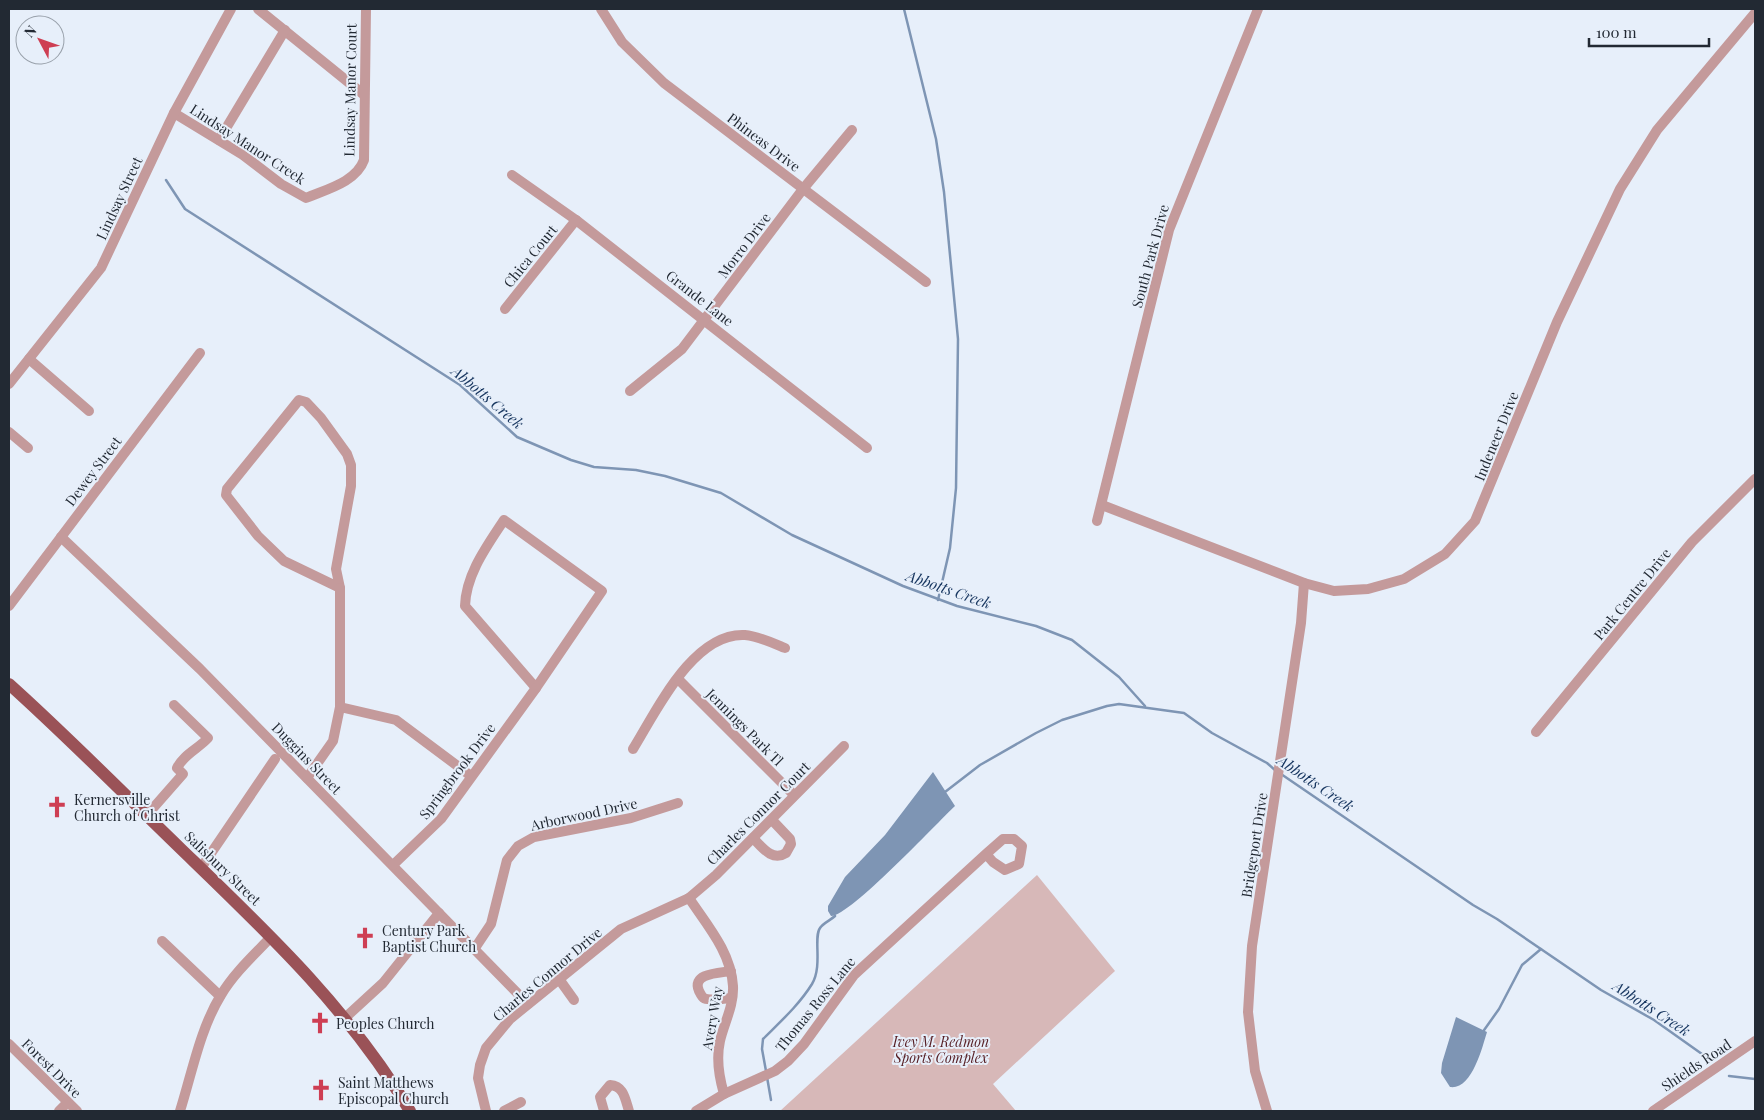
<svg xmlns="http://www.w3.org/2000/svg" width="1764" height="1120" font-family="'Playfair Display',serif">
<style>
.green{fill:#d7b8b8}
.water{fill:#7e95b4}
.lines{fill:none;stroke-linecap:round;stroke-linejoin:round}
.stream{stroke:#7e95b4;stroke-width:2.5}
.minor{stroke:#c49a9b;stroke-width:10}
.major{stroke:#9a5257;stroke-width:12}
.labels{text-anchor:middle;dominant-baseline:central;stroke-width:4;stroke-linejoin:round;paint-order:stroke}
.street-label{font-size:14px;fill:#222933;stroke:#e7effa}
.poi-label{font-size:14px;fill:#222933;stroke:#e7effa;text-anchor:start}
.park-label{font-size:14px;font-style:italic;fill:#571f25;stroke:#e7effa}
.water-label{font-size:15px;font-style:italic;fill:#16355f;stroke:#e7effa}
</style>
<rect width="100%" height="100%" fill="#e7effa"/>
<path class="green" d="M1037 875 1115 971 993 1084 1016 1111H780Z"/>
<g class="water">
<path d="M933 772 955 806C937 823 849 917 831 916L828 911V906L845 877 885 835Z"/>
<path d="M1456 1017 1487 1032C1482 1048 1472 1090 1450 1087L1441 1073 1442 1063Z"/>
</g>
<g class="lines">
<g class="stream">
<path d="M904 9 936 139 944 192 958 339 956 488 950 548 938 600"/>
<path d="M166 180 185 209 460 385 517 437 571 460 594 467 636 470 665 476 721 493 792 535 903 586 957 606 1036 626 1072 640 1119 677 1145 706"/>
<path d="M1281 774 1473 905 1497 919 1601 990 1654 1020 1709 1059"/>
<path d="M945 792 980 765 1036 733 1062 720 1107 706 1119 704 1184 713 1212 733 1267 763 1276 771"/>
<path d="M1482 1033 1499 1009 1522 965 1541 949"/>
<path d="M766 1071 762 1049 763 1039C780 1022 799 1005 812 984 823 965 813 938 820 928 823 923 831 920 835 916"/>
<path d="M1729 1076 1755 1079"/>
<path d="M767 1077 771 1100"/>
</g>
<g class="minor">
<path d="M258 9 363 94"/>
<path d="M601 9 622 42 664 83 926 282"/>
<path d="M174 113 243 155 281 184 306 198C327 189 356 182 364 160L366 9"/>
<path d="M219 140 285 30"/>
<path d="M512 175 576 220 867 448"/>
<path d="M505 309 576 220"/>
<path d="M29 359 89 411"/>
<path d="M9 384 101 268 174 113 231 9"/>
<path d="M630 391 682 349 803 189 852 130"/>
<path d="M299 400 306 402 321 418 347 454 351 465V486L336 569 340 588 284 561 258 536 226 495 227 489Z"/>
<path d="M9 432 28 448"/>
<path d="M1102 505 1304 583 1334 591 1368 589 1404 579 1445 554 1475 521 1557 322 1620 189 1657 130 1755 13"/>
<path d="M504 520 602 591 536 688 465 606C466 574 487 546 504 520Z"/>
<path d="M1097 521 1169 230 1258 9"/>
<path d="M61 537 200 669 528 1004"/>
<path d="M9 606 200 353"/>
<path d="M678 679 794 795"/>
<path d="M340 707 396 720 471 776"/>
<path d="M1536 732 1692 542 1755 479"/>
<path d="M633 749C656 712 693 632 745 635 758 636 773 643 785 648"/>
<path d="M307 778 333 741 340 707V588"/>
<path d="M147 815 183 774 177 768C184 754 198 749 208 738L174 705"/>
<path d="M753 838C762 847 772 862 786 853L791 844 790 839 772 820"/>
<path d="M393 865 441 819 536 688"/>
<path d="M201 868 275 759"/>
<path d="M689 898C707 925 731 952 733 986 734 1006 724 1023 720 1041 716 1059 719 1077 724 1094"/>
<path d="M162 941 220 996"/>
<path d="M475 948 491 924 507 860 518 846 534 837 631 818 678 803"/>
<path d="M731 971C720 973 691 973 699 991 701 995 703 999 707 999 715 1001 725 998 732 998"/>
<path d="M559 979 574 1000"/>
<path d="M346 1017 383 983 439 913"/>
<path d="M9 1044 77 1111"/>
<path d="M59 1111 68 1102"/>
<path d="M180 1111C192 1073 200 1029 221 995 234 973 254 955 271 937"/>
<path d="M486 1111 478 1078 480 1065 486 1048 510 1019 621 929 689 898 716 875 844 746"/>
<path d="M504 1111 521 1102"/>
<path d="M604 1111 600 1097 610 1085C624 1086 625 1099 629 1111"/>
<path d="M696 1111 724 1094 775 1071 788 1061 804 1044 854 975 986 854 1003 839H1014L1022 846 1019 864 1005 870 993 862 986 854"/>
<path d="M1267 1111 1255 1071 1248 1012 1252 946 1301 623 1304 583"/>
<path d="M1653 1111 1755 1041"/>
</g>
<path class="major" d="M9 684C68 737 124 794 181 849 267 932 348 1008 410 1111"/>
</g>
<defs>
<g id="church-bare" transform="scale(1.725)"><path d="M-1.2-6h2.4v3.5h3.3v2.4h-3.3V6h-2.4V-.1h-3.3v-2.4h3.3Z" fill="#ce3e53" stroke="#e7effa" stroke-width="2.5" paint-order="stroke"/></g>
</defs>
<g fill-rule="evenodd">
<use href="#church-bare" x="57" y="807"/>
<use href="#church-bare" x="365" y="938"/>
<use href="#church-bare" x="320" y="1023"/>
<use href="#church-bare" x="321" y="1090"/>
</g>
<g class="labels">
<g class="street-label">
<text transform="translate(350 90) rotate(-89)">Lindsay Manor Court</text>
<text transform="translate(764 142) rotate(37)">Phineas Drive</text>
<text transform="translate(248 144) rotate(33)">Lindsay Manor Creek</text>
<text transform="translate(119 198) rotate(-65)">Lindsay Street</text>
<text transform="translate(744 245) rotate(-53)">Morro Drive</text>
<text transform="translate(530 256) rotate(-51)">Chica Court</text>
<text transform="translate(1150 256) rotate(-75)">South Park Drive</text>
<text transform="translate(700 298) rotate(38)">Grande Lane</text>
<text transform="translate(1496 436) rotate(-68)">Indeneer Drive</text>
<text transform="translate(93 471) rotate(-53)">Dewey Street</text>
<text transform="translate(1632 594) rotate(-51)">Park Centre Drive</text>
<text transform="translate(745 727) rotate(45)">Jennings Park Tl</text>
<text transform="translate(307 758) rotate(46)">Duggins Street</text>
<text transform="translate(457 771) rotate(-53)">Springbrook Drive</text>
<text transform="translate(758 813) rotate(-45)">Charles Connor Court</text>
<text transform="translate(584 814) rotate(-12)">Arborwood Drive</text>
<text transform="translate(1254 845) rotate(-81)">Bridgeport Drive</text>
<text transform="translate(223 868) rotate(44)">Salisbury Street</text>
<text transform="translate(547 974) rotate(-40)">Charles Connor Drive</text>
<text transform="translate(815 1004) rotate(-51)">Thomas Ross Lane</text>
<text transform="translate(712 1018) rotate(-80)">Avery Way</text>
<text transform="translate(1696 1065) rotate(-34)">Shields Road</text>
<text transform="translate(52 1068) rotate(45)">Forest Drive</text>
</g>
<g class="poi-label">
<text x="74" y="799">Kernersville<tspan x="74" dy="16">Church of Christ</tspan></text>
<text x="382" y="930">Century Park<tspan x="382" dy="16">Baptist Church</tspan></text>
<text x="336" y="1023">Peoples Church</text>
<text x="338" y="1082">Saint Matthews<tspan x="338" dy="16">Episcopal Church</tspan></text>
</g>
<g class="park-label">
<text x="941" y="1041">Ivey M. Redmon<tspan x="941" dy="16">Sports Complex</tspan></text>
</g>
<g class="water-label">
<text transform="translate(488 397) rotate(40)">Abbotts Creek</text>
<text transform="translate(949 589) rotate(19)">Abbotts Creek</text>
<text transform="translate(1316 783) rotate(34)">Abbotts Creek</text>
<text transform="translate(1652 1008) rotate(33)">Abbotts Creek</text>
</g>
</g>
<rect width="1764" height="1120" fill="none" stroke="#222933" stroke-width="20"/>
<g transform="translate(40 40) rotate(311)"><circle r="24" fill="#e7effa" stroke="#98a0aa"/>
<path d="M0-4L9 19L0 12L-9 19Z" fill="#ce3e53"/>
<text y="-8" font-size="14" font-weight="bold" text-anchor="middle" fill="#222933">N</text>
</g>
<path d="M1589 38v8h120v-8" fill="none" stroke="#222933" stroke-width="2.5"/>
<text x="1596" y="38" font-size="15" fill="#222933" stroke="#e7effa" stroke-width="4" paint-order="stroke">100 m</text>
</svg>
